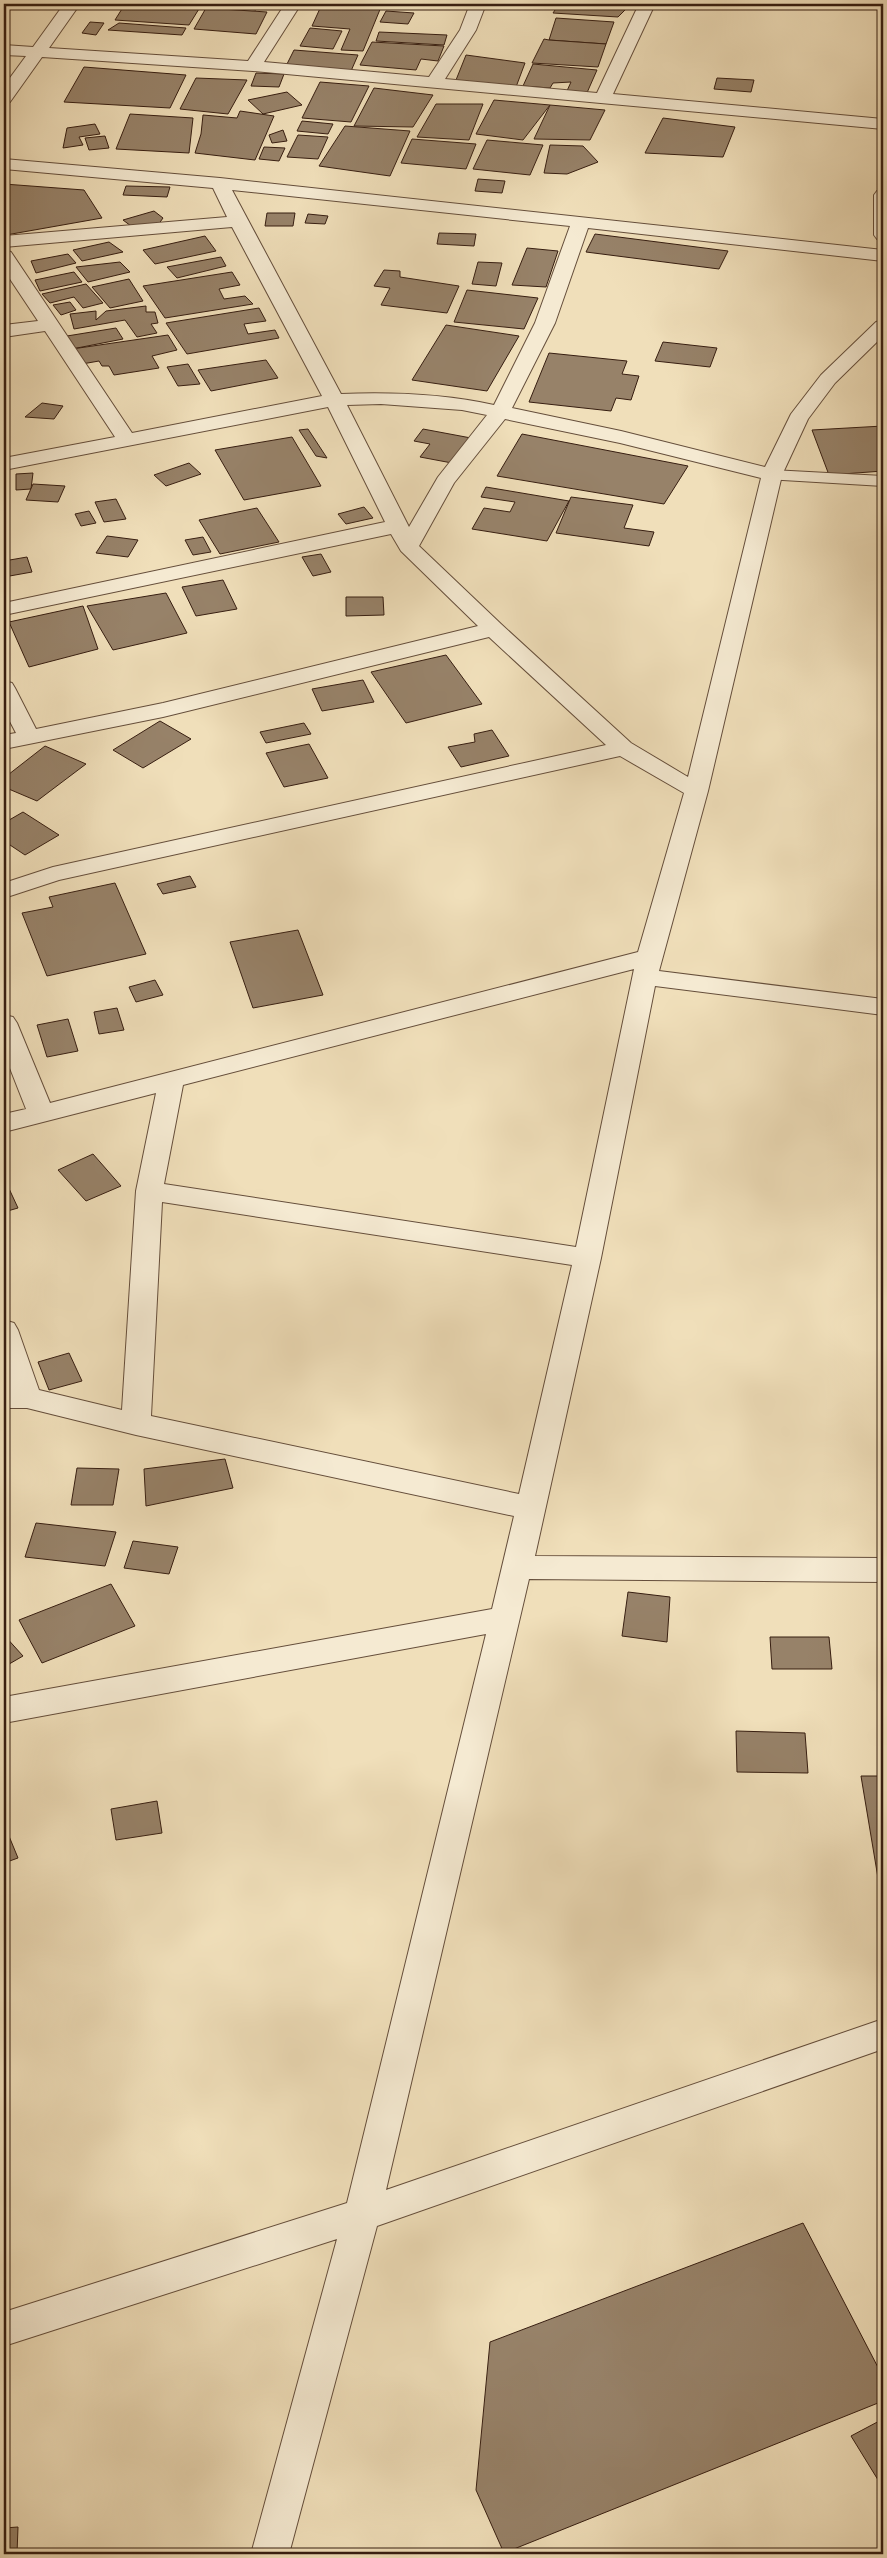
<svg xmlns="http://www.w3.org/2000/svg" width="887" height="2558" font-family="'IM FELL English',serif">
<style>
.building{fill:#978269;stroke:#371e11}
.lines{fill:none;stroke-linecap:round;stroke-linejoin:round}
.service-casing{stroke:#654e3b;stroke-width:2}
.minor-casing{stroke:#654e3b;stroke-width:2}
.tertiary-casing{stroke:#654e3b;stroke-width:2}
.service{fill:#f5ead2;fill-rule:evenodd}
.minor{fill:#f5ead2;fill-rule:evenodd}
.tertiary{fill:#f5ead2;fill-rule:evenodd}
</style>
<rect width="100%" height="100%" fill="#f0dfba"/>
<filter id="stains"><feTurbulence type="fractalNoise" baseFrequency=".004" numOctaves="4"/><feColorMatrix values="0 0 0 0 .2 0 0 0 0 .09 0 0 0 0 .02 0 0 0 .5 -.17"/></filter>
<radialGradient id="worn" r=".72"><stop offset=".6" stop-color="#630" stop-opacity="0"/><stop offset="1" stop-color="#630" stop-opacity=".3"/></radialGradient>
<g class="building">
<path d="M125 4H202L189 25 115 20Z"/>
<path d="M207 4H260L256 10Z"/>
<path d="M322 4 381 7 363 51 341 50 350 29 312 26Z"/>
<path d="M559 4H631L618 17 553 13Z"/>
<path d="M206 8 267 12 256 34 194 29Z"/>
<path d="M386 11 414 13 408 24 380 22Z"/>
<path d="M556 18 614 22 606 44 549 40Z"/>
<path d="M90 22 104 23 96 35 82 33Z"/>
<path d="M119 23 186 28 182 35 108 30Z"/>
<path d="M310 28 342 31 333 49 300 46Z"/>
<path d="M379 32 447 35 444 45 376 41Z"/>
<path d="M544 39 549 40 606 44 598 67 532 63Z"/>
<path d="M372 42 444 46 438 61 421 59 416 70 360 65Z"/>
<path d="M294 50 358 55 351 71 286 66Z"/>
<path d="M466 55 525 63 516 87 456 80Z"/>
<path d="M533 64 597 70 586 95 566 93 571 82 553 83 550 88 523 86Z"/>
<path d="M84 67 186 75 170 108 64 102Z"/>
<path d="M256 73 284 74 279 87 251 86Z"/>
<path d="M196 78 247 80 228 114 180 109Z"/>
<path d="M717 78 754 80 751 92 714 89Z"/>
<path d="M320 82 369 86 351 122 302 118Z"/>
<path d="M374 88 433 95 413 127 354 126Z"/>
<path d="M287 92 302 105 263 114 248 100Z"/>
<path d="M494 100 550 105 523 140 476 134Z"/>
<path d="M436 104H483L469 140 417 137Z"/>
<path d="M550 105 605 110 590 140 534 139Z"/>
<path d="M240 111 274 116 255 160 195 153 201 134 203 115 237 118Z"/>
<path d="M130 114 193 118 189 153 116 149Z"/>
<path d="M663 118 735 127 723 157 645 153Z"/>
<path d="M302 121 333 124 328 134 297 131Z"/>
<path d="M95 124 100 134 79 137 83 145 63 148 67 128Z"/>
<path d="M345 126 410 131 390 176 319 166Z"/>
<path d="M283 130 287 141 272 143 269 135Z"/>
<path d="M298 135 328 137 318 159 287 157Z"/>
<path d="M105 136 109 148 89 150 85 138Z"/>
<path d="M412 139 476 144 466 169 401 163Z"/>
<path d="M487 140 543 145 530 175 473 169Z"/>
<path d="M550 145 583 146 598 162 567 174 544 173Z"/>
<path d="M264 147 285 148 279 161 259 159Z"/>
<path d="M478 179 505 181 502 193 475 191Z"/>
<path d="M4 184 84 190 102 218 6 235 4 231Z"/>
<path d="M126 186 170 187 167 197 123 195Z"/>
<path d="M154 211 163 218 158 225 131 226 123 220Z"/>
<path d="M267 213H295L293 226H265Z"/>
<path d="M308 214 328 216 325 224 305 223Z"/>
<path d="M439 233 476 234 474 246 437 244Z"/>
<path d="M595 234 728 251 719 269 586 252Z"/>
<path d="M205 236 216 251 155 264 143 250Z"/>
<path d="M109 242 123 252 82 261 73 250Z"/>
<path d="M527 248 558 251 546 287 512 285Z"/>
<path d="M68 254 76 263 36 273 31 261Z"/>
<path d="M221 257 226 266 177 278 167 267Z"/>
<path d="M120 262 130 272 88 282 76 267Z"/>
<path d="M478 262 502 263 496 286 472 284Z"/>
<path d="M384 270 400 271V277L459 286 447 313 381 305 390 288 374 286Z"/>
<path d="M74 272 82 282 40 291 35 280Z"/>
<path d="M232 272 240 285 219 289 224 299 245 296 253 304 165 318 143 286Z"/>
<path d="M129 279 143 301 110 308 92 287Z"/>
<path d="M86 284 103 303 83 308 74 297 50 303 42 294Z"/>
<path d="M467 290 538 298 524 329 454 322Z"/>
<path d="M70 302 76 310 61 315 53 305Z"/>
<path d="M146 306V312H155L158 323 151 324 157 333 137 337 125 320 74 329 70 314 96 311V320L106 311Z"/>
<path d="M259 308 266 321 244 324 248 334 275 330 279 338 187 354 166 323Z"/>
<path d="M446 325 519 336 487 391 412 380Z"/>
<path d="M116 328 123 339 72 349 67 336Z"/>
<path d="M168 335 177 350 152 356 159 368 114 375 109 366H102L99 361 82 364 72 349Z"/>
<path d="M663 342 717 348 710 367 655 361Z"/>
<path d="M549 353 627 361 622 374 639 376 631 400 616 398 611 411 529 402Z"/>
<path d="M266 360 278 378 211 391 198 370Z"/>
<path d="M188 364 200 384 178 386 167 367Z"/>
<path d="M42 403 63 406 54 419 25 417Z"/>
<path d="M883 426V471L829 475 812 430Z"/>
<path d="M308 429 327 458 316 456 299 430Z"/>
<path d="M423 429 471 438 452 463 420 457 430 444 414 441Z"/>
<path d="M522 434 688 466 664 504 497 476Z"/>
<path d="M292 437 321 486 244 500 215 450Z"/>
<path d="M189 463 201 474 166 486 154 475Z"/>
<path d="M33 473 31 489 16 490V474Z"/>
<path d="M33 484 65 486 58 502 26 500Z"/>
<path d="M486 487 569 501 547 541 472 529 484 508 510 512 515 502 481 497Z"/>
<path d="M571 497 633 505 624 528 654 532 649 546 556 533Z"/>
<path d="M116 499 126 519 104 522 95 502Z"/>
<path d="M364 507 373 518 346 524 338 514Z"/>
<path d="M257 508 279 542 220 554 199 520Z"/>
<path d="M89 511 96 523 81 526 75 514Z"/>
<path d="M107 536 138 540 128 557 96 553Z"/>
<path d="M203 537 211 552 193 555 185 540Z"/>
<path d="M321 554 331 572 313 576 302 557Z"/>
<path d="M27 557 32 572 4 577V561Z"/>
<path d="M223 580 237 609 196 616 182 587Z"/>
<path d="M166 593 187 633 113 650 87 606Z"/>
<path d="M346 597H383L384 615 346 616Z"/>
<path d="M83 606 98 649 29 667 9 622Z"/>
<path d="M446 655 482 704 406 723 371 672Z"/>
<path d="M363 680 374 702 322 711 312 689Z"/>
<path d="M160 721 191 739 143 768 113 750Z"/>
<path d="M304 723 311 734 266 743 260 732Z"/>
<path d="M492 730 509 756 461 767 448 747 475 742 474 734Z"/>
<path d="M309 744 328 778 284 787 266 753Z"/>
<path d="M45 746 86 764 37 801 4 787V778Z"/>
<path d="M23 812 59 835 25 855 4 841V823Z"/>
<path d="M190 876 196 887 163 894 157 884Z"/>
<path d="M115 883 146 954 47 976 22 913 53 907 49 897Z"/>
<path d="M298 930 323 995 253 1008 230 942Z"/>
<path d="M155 980 163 995 136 1002 129 987Z"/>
<path d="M117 1008 124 1030 99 1034 94 1012Z"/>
<path d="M68 1019 78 1051 47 1057 37 1025Z"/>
<path d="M93 1154 121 1186 86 1201 58 1170Z"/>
<path d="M5 1180 18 1208 4 1212V1181Z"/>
<path d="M69 1353 82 1381 49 1390 38 1362Z"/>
<path d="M225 1459 233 1488 146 1506 144 1469Z"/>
<path d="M77 1468 119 1469 113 1505H71Z"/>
<path d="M36 1523 116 1532 105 1566 25 1557Z"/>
<path d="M133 1541 178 1547 169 1574 124 1568Z"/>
<path d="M111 1584 135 1626 42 1663 19 1620Z"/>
<path d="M628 1592 670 1597 667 1642 622 1636Z"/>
<path d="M4 1635 23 1656 4 1667Z"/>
<path d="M770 1637H829L832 1669H772Z"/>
<path d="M736 1731 805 1733 808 1773 737 1772Z"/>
<path d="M861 1776H883V1878H878Z"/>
<path d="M157 1801 162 1833 116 1840 111 1809Z"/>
<path d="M4 1824 18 1858 4 1863Z"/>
<path d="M803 2223 883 2377V2401L504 2553 476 2490 490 2342Z"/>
<path d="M883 2419V2488L851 2436Z"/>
<path d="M18 2527 17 2554H4V2528Z"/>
</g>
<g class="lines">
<g class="service-casing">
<path id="service" d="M772 470 883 476V486L766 479 763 475 766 471Z"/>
</g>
<g class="minor-casing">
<g id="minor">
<path d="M64 4H80L49 48 248 61 285 4H301L264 62 429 77 460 30 470 4H486L476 30 445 79 597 93 639 4H655L613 94 883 119V129L253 71 42 57 10 102 4 103V86L26 56 4 55V45L33 47Z"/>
<path d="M4 159 220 178 883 250V261L588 228 555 323 512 408 621 431 765 467 791 414 821 375 876 322 883 320V336L835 383 808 419 782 475 708 791 659 971 883 999V1015L655 986 601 1258 535 1556 883 1558V1582L529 1579 386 2190 883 2019V2049L377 2226 289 2554H251L337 2239 4 2346V2312L347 2203 486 1634 4 1723V1697L492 1609 514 1516 136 1435 27 1408H4V1388H9L4 1371V1320L14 1323 18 1330 39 1390 122 1410 136 1191 156 1093 4 1132V1114L26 1109 4 1053V1015L13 1017 17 1023 50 1103 638 952 684 793 620 756 59 880 4 898V883L53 867 606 745 489 637 163 717 4 749V735L16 733 4 710V681L12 683 15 688 36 729 163 703 478 626 401 551 391 534 4 615V603L385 522 328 407 4 470V458L115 437 45 331 4 337V325L38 321 4 270V250L11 252 132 433 322 396 232 227 4 247V236L227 217 213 188 4 169ZM232 190 570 226 535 323 494 405C444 394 392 392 341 394ZM381 404 462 410 487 415 438 477 409 527 347 405ZM505 419 620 443 761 478 688 777 631 743 501 624 419 546 454 483ZM634 969 576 1247 164 1184 183 1085ZM162 1202 572 1265 519 1494 151 1416Z"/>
</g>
</g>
<g class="tertiary-casing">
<path id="tertiary" d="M883 190V240L877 239 874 235V195L877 191Z"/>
</g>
<use href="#service" class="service"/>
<use href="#minor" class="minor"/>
<use href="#tertiary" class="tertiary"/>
</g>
<rect width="887" height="2558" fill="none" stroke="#f0dfba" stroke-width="20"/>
<rect x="5" y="5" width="877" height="2548" fill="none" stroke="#371e11" stroke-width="2.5"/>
<rect x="10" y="10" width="867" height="2538" fill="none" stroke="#371e11"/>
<rect width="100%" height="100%" filter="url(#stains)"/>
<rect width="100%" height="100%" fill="url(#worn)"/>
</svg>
